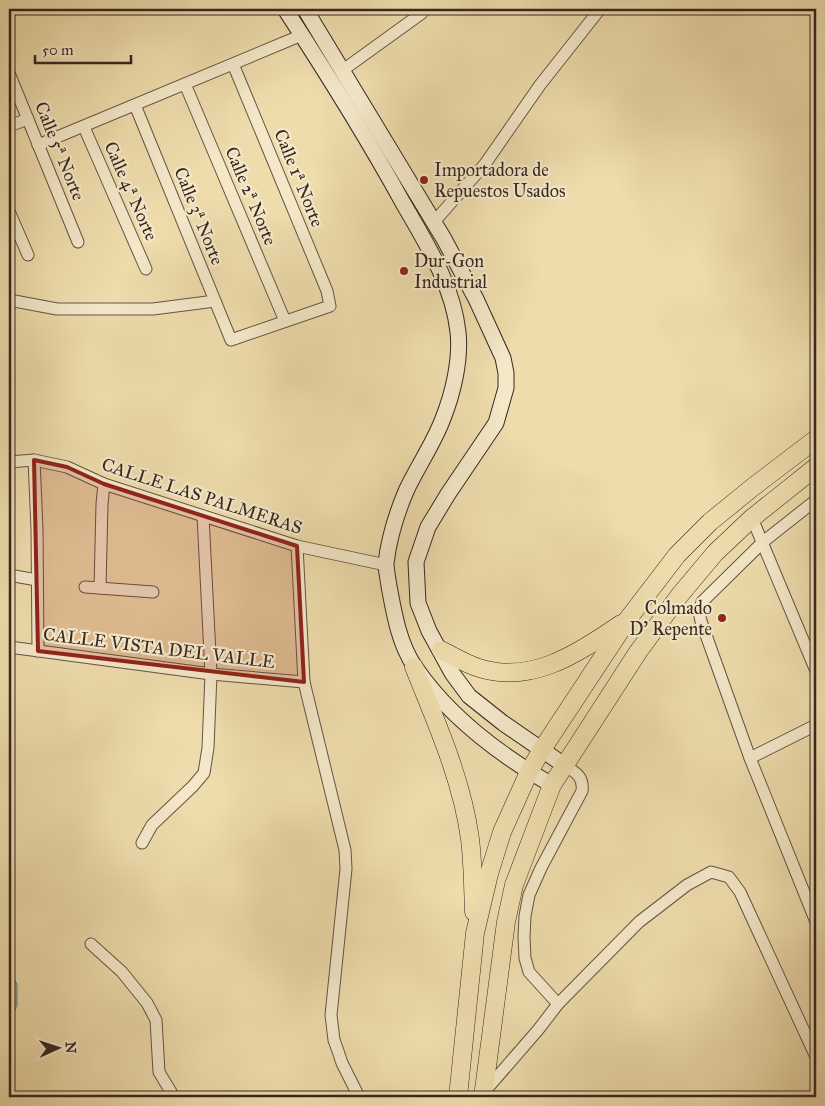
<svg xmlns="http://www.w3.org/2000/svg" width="825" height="1106" font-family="'IM FELL Great Primer',serif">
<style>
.water{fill:#9abca6;stroke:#728071}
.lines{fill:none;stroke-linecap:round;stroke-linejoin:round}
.street-casing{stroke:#635444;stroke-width:13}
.secondary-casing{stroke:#352721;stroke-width:17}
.primary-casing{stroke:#352721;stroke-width:19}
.street{stroke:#f4e8c9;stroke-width:11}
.secondary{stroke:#f4e8c9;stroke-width:15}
.primary{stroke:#eedcac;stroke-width:18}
.marked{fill:#8f2418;fill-opacity:0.2;stroke:#8f2418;stroke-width:4;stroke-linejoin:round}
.poi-dot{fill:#8f2418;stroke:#f4e8c9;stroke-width:2}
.labels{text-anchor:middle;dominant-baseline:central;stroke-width:4.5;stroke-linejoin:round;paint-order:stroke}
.street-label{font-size:18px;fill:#352721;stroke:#f4e8c9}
.poi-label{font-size:18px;fill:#352721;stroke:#f4e8c9;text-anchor:start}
</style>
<rect width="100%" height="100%" fill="#eedcac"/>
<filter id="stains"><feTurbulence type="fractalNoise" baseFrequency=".004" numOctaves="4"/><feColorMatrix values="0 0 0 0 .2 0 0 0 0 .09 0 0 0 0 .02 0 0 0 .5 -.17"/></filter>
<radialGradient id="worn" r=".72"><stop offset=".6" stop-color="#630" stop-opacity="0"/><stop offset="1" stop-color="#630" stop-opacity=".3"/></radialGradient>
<path class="water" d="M9 970 17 984V1005L9 1025Z"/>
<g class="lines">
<g class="street-casing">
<g id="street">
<path d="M343 70 422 13"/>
<path d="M9 73 78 242"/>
<path d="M185 84 285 321"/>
<path d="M135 105 231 340 330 306 327 291 233 64"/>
<path d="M9 126 28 119"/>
<path d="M84 127 146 269"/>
<path d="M38 145 302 35"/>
<path d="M9 211 28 255"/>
<path d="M434 222 485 164 540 85 600 9"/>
<path d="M9 300 57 309H153L215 301"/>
<path d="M34 460 37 529 38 651"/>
<path d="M9 462 34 460 67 467 104 484 297 546 386 565"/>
<path d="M816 500 763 542 702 602 699 612 701 621 750 758 816 922"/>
<path d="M752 518 816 671"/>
<path d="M297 546 304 682 345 850 346 869 331 1015 334 1040 338 1051 342 1063 359 1097"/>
<path d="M9 575 37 580"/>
<path d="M85 587 153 592"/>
<path d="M100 588 102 504 104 484"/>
<path d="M9 647 211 674 304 682"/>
<path d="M750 758 816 725"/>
<path d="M142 843 152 825 193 786 204 773 208 748 211 674 203 516"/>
<path d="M91 944 122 972 147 1003 156 1020 159 1072 174 1097"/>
<path d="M558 1004 529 972 525 958 524 937 525 916 529 895 541 868 582 791C584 776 575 772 564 765"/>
<path d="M485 1091 538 1030 558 1004 639 922 687 885 711 872 729 877 740 892 816 1057"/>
</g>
</g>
<g class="secondary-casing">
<g id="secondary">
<path d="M285 9C326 72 367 137 403 203 426 243 453 285 458 332 461 360 453 394 442 421 433 444 418 466 407 489 397 512 389 538 386 563 386 570 388 579 389 586 394 613 399 644 415 667 449 717 500 755 552 785"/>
<path d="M305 9 444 239 476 299 503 358 506 373V388L496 423 448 494 428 527 416 562 418 603 429 631 452 673 469 696 503 723 564 765"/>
</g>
</g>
<g class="primary-casing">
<g id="primary">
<path d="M441 650C453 656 466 664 479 668 533 685 579 652 621 624"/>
<path d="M414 667C436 722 462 779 470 839 473 863 473 888 474 912"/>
<path d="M458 1097 475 933 489 874 502 832 529 772 541 751 628 619 677 555 710 522 753 487 816 439"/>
<path d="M483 1097 506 922 514 885 552 785 638 652 679 596 715 553 752 518 816 467"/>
</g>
</g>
<use href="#street" class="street"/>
<use href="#secondary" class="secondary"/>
<use href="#primary" class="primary"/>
</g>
<path class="marked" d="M34 460 67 467 104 484 297 546 304 682 38 651Z"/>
<g class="poi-dot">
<circle cx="424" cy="180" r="5"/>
<circle cx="404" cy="271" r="5"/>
<circle cx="722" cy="618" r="5"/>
</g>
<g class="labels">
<g class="street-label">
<text transform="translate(60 151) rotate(68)">Calle 5ª Norte</text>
<text transform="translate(299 178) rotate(68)">Calle 1ª Norte</text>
<text transform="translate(131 191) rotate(66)">Calle 4ª Norte</text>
<text transform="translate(251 196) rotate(67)">Calle 2ª Norte</text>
<text transform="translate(199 216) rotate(68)">Calle 3ª Norte</text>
<text transform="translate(202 496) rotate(18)">CALLE LAS PALMERAS</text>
<text transform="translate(159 648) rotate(7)">CALLE VISTA DEL VALLE</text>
</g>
<g class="poi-label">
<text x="434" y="170">Importadora de<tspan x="434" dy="21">Repuestos Usados</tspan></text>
<text x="414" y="261">Dur-Gon<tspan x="414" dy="21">Industrial</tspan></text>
<text x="712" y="608" text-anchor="end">Colmado<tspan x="712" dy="21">D' Repente</tspan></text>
</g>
</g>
<rect width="825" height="1106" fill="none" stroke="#eedcac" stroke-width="30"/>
<rect x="10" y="10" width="805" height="1086" fill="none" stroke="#352721" stroke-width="2.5"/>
<rect x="15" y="15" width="795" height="1076" fill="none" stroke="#352721"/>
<g transform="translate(58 1048) rotate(87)" stroke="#f4e8c9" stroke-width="4" paint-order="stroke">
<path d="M0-4L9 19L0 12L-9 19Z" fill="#352721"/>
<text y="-8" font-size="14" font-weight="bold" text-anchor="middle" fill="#352721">N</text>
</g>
<path d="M35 55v8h96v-8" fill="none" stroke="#352721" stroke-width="2.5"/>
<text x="42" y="55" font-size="15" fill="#352721" stroke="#f4e8c9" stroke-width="4" paint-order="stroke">50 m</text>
<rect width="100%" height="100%" filter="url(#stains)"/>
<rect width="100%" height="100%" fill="url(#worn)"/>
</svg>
